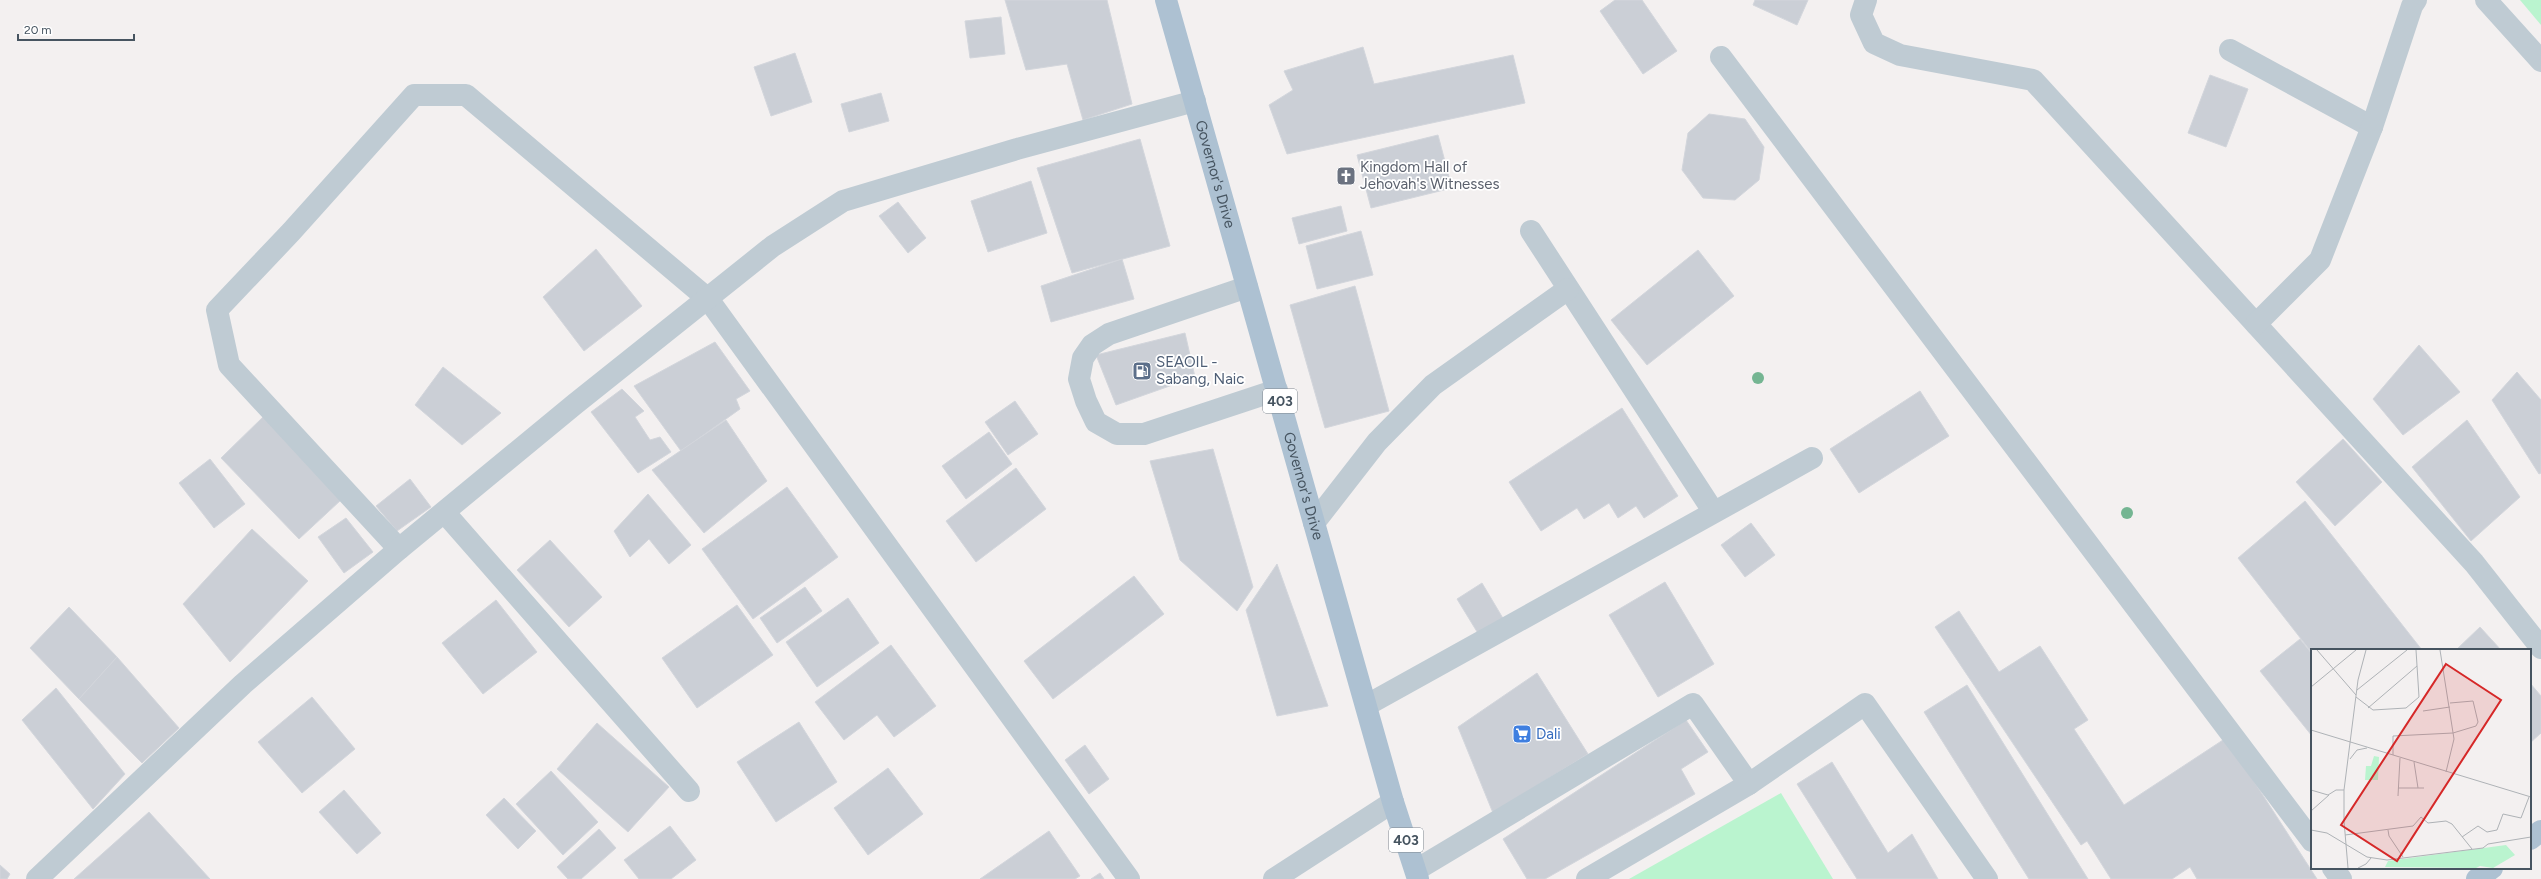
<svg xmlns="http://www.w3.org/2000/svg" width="2541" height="879" font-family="Figtree,sans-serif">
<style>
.green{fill:#baf4cf}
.building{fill:#cbcfd6;stroke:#d3d6dc}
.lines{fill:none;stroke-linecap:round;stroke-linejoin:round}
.minor{stroke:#bfcbd3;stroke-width:22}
.major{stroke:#adc1d2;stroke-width:22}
.tree{fill:#74b592}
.labels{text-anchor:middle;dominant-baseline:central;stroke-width:3.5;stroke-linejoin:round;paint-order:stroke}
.shield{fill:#fff;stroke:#7e8790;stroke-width:1}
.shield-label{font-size:14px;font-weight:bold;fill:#465460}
.worship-label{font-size:15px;fill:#5b616d;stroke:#fff;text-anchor:start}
.street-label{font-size:15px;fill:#465460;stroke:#fff}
.service-label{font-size:15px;fill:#4e5e75;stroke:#fff;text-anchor:start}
.shop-label{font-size:15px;fill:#366cbe;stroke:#fff;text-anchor:start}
.inset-road{fill:none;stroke:#aeb2b6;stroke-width:1}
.view{fill:#d62828;fill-opacity:0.15;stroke:#d62828;stroke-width:2}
.inset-edge{fill:none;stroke:#465460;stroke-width:2}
</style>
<rect width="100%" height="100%" fill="#f3f0f0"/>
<g class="green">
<path d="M2520 0H2541V25Z"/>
<path d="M1781 793 1833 879H1629Z"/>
</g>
<g class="building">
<path d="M1005 0H1107L1132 104 1083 120 1067 64 1026 70Z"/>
<path d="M1615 0H1642L1677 51 1643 74 1600 11Z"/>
<path d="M1755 0H1808L1797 25 1753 5Z"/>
<path d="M1001 17 1005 54 970 58 965 21Z"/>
<path d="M1363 47 1374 84 1513 55 1525 103 1287 154 1269 105 1293 90 1284 71Z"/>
<path d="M795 53 812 102 771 116 754 67Z"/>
<path d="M2210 75 2248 89 2226 147 2188 133Z"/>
<path d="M881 93 889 121 849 132 841 104Z"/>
<path d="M1709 114 1745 119 1764 147 1759 180 1735 200 1703 198 1682 170 1688 133Z"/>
<path d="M1438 135 1452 188 1371 208 1357 155Z"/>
<path d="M1140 139 1170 246 1072 273 1037 168Z"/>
<path d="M1031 181 1047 233 988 252 971 201Z"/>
<path d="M898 202 926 238 908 253 879 216Z"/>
<path d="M1341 206 1347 231 1299 244 1292 218Z"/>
<path d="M1361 231 1373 275 1317 289 1306 246Z"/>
<path d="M596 249 642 306 584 351 543 297Z"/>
<path d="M1698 250 1734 296 1647 365 1611 320Z"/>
<path d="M1122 259 1134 299 1051 322 1041 286Z"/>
<path d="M1355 286 1389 411 1325 428 1290 305Z"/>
<path d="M1185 333 1195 377 1116 405 1096 355Z"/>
<path d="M715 342 750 391 736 399 740 409 681 451 634 386Z"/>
<path d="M2419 345 2460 392 2403 435 2373 399Z"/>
<path d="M443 367 501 413 462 445 415 405Z"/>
<path d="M2517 372 2541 400V473L2539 474 2492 400Z"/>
<path d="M622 389 644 411 635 417 650 440 660 437 671 452 638 473 591 412Z"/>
<path d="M1920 391 1949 436 1859 493 1830 449Z"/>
<path d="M1015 401 1038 434 1008 455 985 422Z"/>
<path d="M1622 408 1678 496 1644 518 1636 506 1618 518 1609 503 1584 519 1577 508 1541 531 1509 482Z"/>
<path d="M264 416 341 500 299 539 221 458Z"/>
<path d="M726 420 767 481 704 533 652 470Z"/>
<path d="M2467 420 2520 497 2471 541 2412 467Z"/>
<path d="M989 432 1012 464 966 499 942 466Z"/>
<path d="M2343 439 2382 482 2335 526 2296 482Z"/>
<path d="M1213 449 1253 587 1237 611 1180 560 1150 461Z"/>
<path d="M210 459 245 504 214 528 179 483Z"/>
<path d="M1016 468 1046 509 976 562 946 521Z"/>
<path d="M410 479 431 507 397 531 376 506Z"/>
<path d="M787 487 838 557 753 619 702 549Z"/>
<path d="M648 494 691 545 669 564 649 539 630 557 614 531Z"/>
<path d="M2305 501 2422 650H2312V653L2238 558Z"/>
<path d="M346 518 373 552 344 573 318 537Z"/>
<path d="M1751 523 1775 555 1745 577 1721 545Z"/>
<path d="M252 529 308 581 230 662 183 604Z"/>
<path d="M550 540 602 597 569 627 517 570Z"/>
<path d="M1277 564 1328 706 1277 716 1246 610Z"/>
<path d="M1134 576 1164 614 1053 699 1024 661Z"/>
<path d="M1665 582 1714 664 1658 697 1609 615Z"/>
<path d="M1482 583 1504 620 1479 635 1457 599Z"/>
<path d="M805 587 822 611 777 643 760 618Z"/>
<path d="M848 598 879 643 817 687 786 642Z"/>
<path d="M496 600 537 652 483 694 442 643Z"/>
<path d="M737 605 773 655 697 708 662 658Z"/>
<path d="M69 607 117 657 79 699 30 648Z"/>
<path d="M1959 611 1999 672 2040 646 2088 720 2074 729 2124 805 2226 738 2317 879H2197L2190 867 2172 879H2111L2087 841 2081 845 1935 627Z"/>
<path d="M2480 627 2501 650H2456Z"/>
<path d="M2300 639 2312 654V736L2260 671Z"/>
<path d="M891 645 936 706 894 737 877 715 844 740 815 702Z"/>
<path d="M117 657 179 728 142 763 79 699Z"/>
<path d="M1537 673 1588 754 1493 813 1458 727Z"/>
<path d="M2530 683 2541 696V733L2530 743Z"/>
<path d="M1967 685 2088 879H2029L1924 712Z"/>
<path d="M56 688 125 774 93 809 22 720Z"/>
<path d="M312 697 355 749 302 793 258 742Z"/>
<path d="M1686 720 1708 752 1681 769 1695 794 1545 879H1527L1503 839Z"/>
<path d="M799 722 837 782 776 822 737 762Z"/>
<path d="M597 723 669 787 628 832 557 769Z"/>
<path d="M1085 745 1109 779 1089 794 1065 760Z"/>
<path d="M1832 762 1888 853 1912 834 1938 879H1857L1797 784Z"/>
<path d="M888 768 923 814 868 855 834 808Z"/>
<path d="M551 771 598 822 563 855 516 804Z"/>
<path d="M344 790 381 833 357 854 319 812Z"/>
<path d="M504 798 536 831 518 849 486 815Z"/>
<path d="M149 812 210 879H74Z"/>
<path d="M670 826 696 860 671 879H639L624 860Z"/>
<path d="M599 829 616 848 581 879H568L557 867Z"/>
<path d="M1049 831 1080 876 1075 879H980Z"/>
<path d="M0 865 10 874 7 879H0Z"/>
<path d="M1100 873 1104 879H1091Z"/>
</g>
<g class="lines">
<g class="minor">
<path d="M1866 0 1861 15 1874 43 1900 55 2033 80 2474 563 2541 648"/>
<path d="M2486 0 2541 61"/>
<path d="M2230 50 2372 127"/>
<path d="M1721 57 2312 841"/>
<path d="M1531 231 1713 511"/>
<path d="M1247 287 1109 334 1092 345 1083 358 1079 379 1086 401 1096 422 1117 434H1144L1277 390"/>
<path d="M2256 324 2320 260 2372 127 2412 6 2416 0"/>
<path d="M445 513 689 791"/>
<path d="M1314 523 1377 442 1433 385 1568 289"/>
<path d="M399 549 229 365 217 310 291 232 414 95H466L708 299 1129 879"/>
<path d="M1367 705 1812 458"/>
<path d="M2333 868 2341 879"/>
<path d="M1416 870 1693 704 1749 784"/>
<path d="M37 879 243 684 399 549 575 404 773 246 843 201 1017 149 1195 101"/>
<path d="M1274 879 1393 802"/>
<path d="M1587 879 1749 784 1865 704 1987 879"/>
</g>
<g class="major">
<path id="s1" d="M1166 0 1393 802 1418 879"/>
<path d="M2530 839 2541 831"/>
<path d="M2477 879 2492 868"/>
</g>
</g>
<g class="tree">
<circle cx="1758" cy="378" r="6"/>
<circle cx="2127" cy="513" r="6"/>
</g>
<defs>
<g id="church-square" transform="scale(1)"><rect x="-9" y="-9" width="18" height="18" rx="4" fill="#6b7280" stroke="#fff"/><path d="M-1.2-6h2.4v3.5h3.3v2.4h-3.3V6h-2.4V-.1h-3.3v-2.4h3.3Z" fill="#fff"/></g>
<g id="fuel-square" transform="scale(1)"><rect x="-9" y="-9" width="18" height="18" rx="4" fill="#5c6f8a" stroke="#fff"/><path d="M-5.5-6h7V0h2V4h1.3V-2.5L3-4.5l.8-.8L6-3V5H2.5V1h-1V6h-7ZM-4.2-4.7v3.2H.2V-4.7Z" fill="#fff"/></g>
<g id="supermarket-square" transform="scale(1)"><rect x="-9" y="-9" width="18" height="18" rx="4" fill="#3f7fe0" stroke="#fff"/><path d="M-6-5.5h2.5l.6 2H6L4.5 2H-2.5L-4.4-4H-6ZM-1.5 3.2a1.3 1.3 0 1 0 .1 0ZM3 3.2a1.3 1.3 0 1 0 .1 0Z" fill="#fff"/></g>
</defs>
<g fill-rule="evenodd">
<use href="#church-square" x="1346" y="176"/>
<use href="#fuel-square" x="1142" y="371"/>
<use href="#supermarket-square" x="1522" y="734"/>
</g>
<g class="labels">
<g class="shield">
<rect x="1263" y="389" width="34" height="24" rx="3"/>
<rect x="1389" y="828" width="34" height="24" rx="3"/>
</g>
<g class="shield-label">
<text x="1280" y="401">403</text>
<text x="1406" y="840">403</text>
</g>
<g class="worship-label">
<text x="1360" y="167">Kingdom Hall of<tspan x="1360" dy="17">Jehovah's Witnesses</tspan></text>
</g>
<g class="street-label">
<text stroke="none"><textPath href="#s1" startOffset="181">Governor's Drive</textPath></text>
<text stroke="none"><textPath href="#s1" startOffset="505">Governor's Drive</textPath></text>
</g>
<g class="service-label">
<text x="1156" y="362">SEAOIL -<tspan x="1156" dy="17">Sabang, Naic</tspan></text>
</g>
<g class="shop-label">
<text x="1536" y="734">Dali</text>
</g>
</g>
<g transform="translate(2311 649)">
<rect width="220" height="220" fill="#f3f0f0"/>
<path d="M63 107 68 108 67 131H54L55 117H60ZM195 196 204 206 182 219 169 217 165 219 74 218 77 212Z" fill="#baf4cf"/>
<path class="inset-road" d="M6 1 45 46M129 1 143 90 135 123M0 38 45 1M46 41 96 1M45 48 62 61 95 59 108 48 105 1M57 59 106 17M112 62 139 58M0 81 220 148M82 106V87L142 84 165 77 167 73 162 52 139 54M39 110 46 101 56 99M103 113 107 139M87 139H113M0 141 17 146 25 141H33M87 147 89 109M0 162 18 146M0 181 16 184 56 208 76 211 172 199 177 195 220 188M77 181 78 187 92 208M34 186 102 177 110 168 117 174 135 172 141 175 161 200M151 188 167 177 176 183 186 181 192 165 210 169 218 148M37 219 33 172V141L47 31 55 1M47 219 55 215 60 209"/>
<path class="view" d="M135 15 190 51 86 212 30 176Z"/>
<rect width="220" height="220" class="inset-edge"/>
</g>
<path d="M18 34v6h116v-6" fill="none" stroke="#465460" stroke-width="2"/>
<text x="24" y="34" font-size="12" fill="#465460" stroke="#ffffff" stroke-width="3" paint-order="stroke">20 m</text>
</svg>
